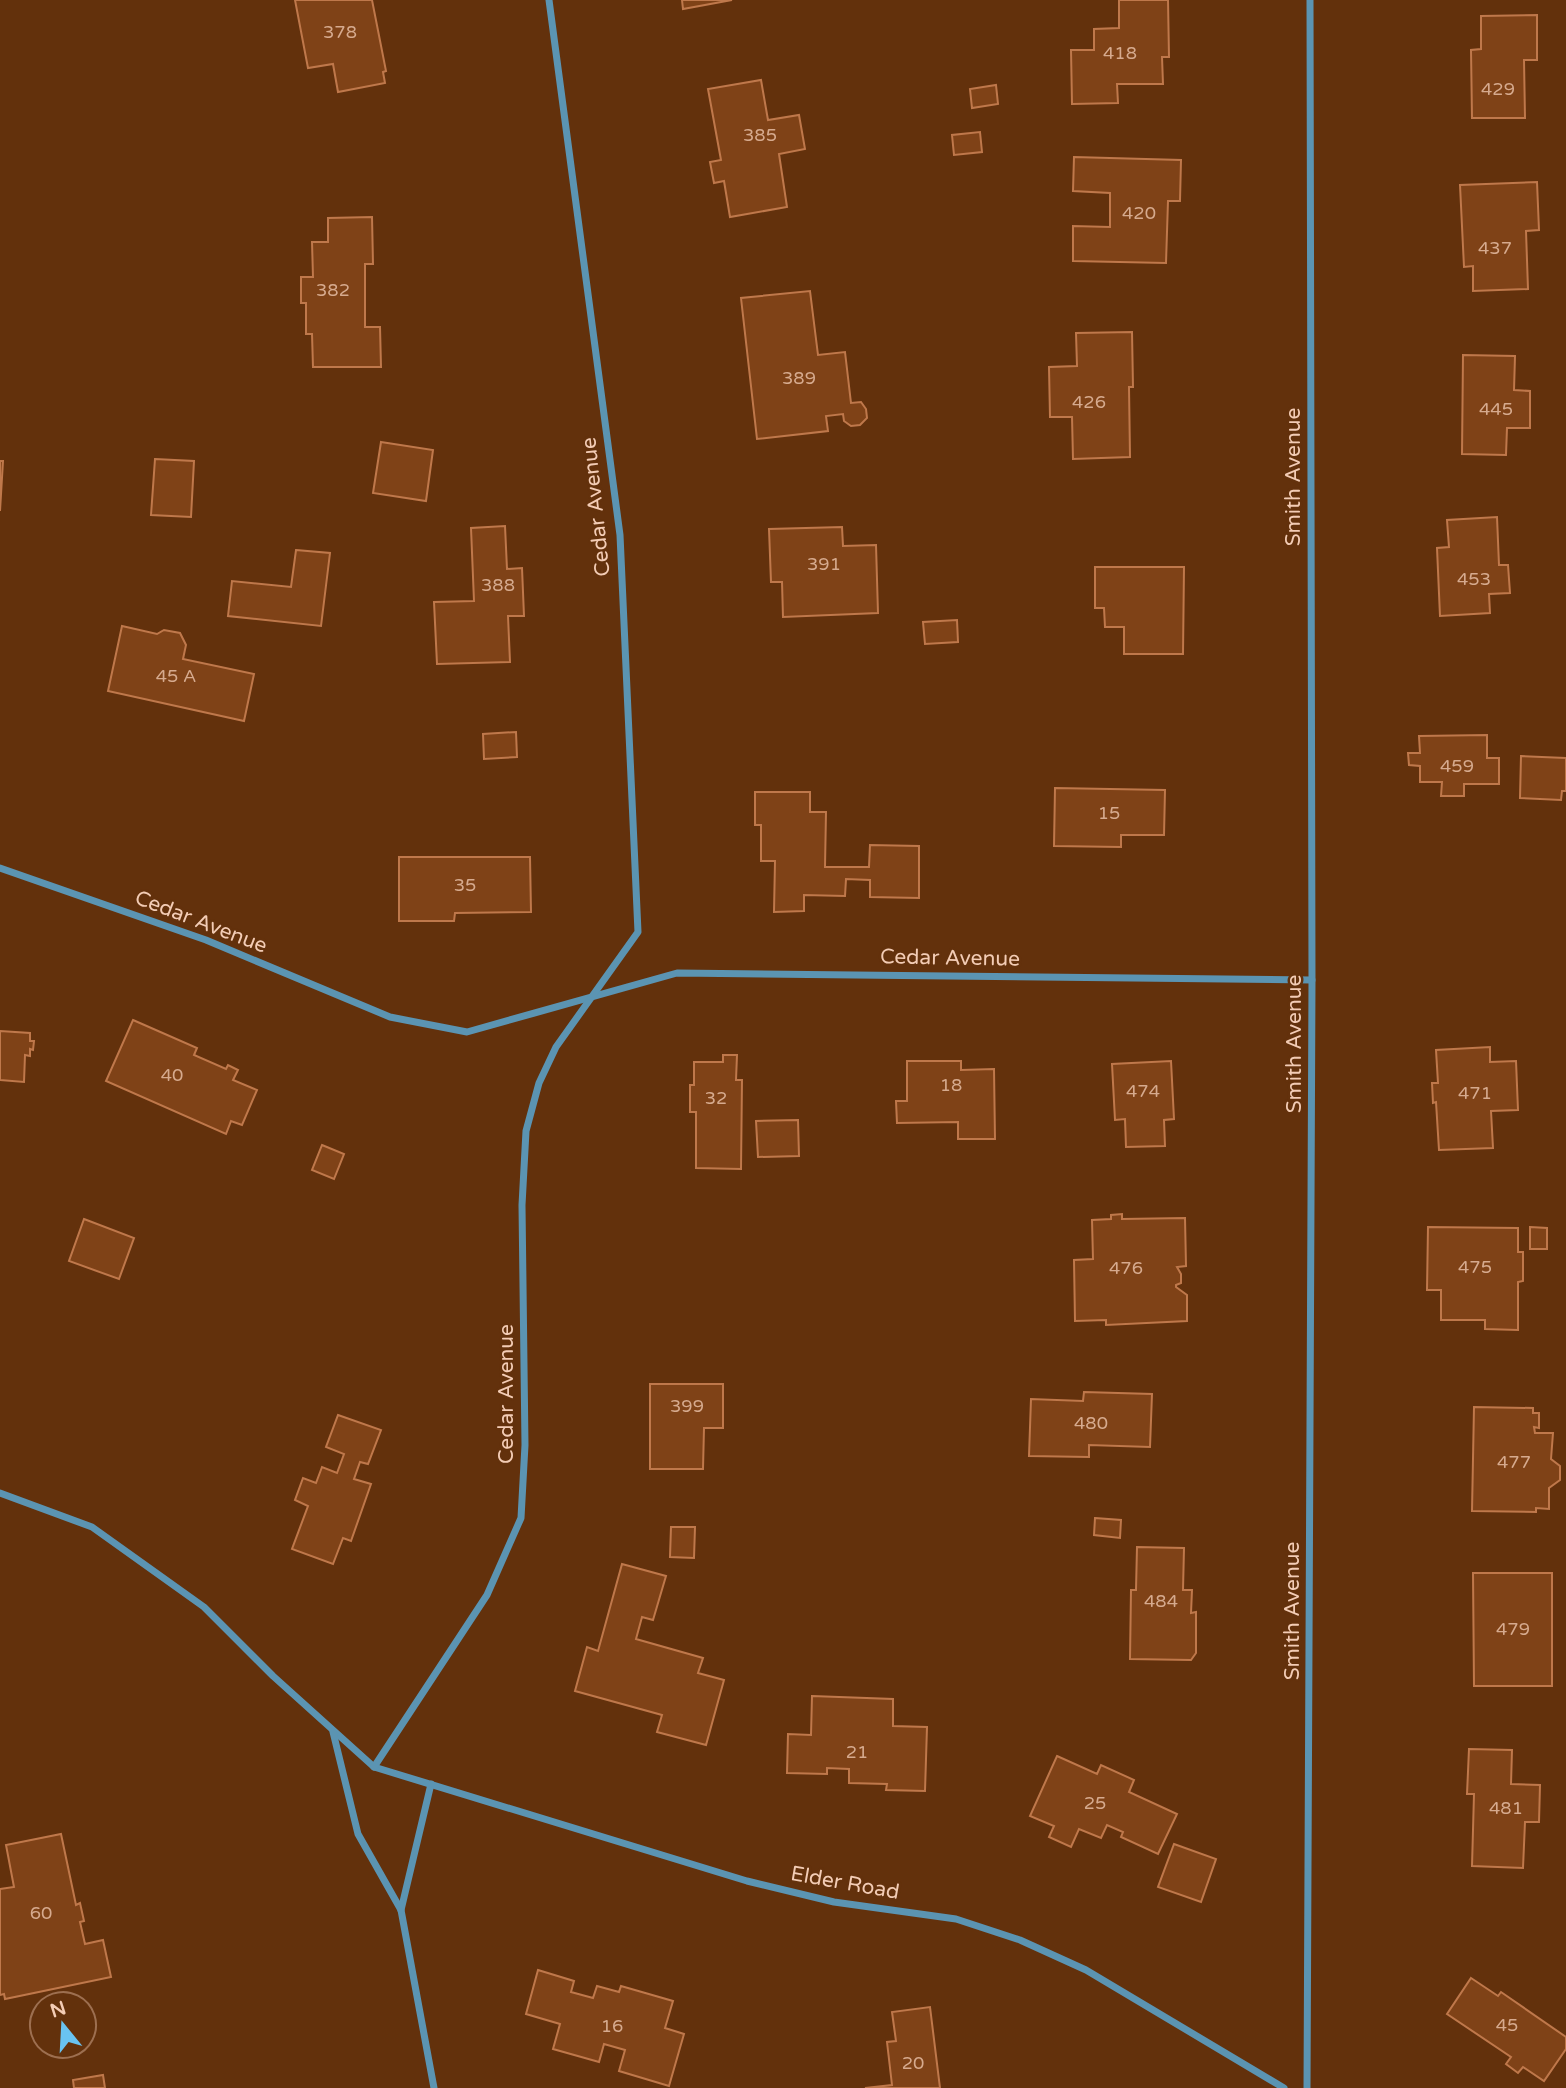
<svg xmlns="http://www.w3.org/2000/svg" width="1566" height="2088" font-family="'Varela Round',sans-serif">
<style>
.building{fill:#7f4217;stroke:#bf784b;stroke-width:2}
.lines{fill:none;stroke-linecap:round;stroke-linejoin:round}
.minor{stroke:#5b94b2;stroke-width:7}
.labels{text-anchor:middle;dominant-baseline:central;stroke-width:5;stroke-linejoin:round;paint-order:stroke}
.number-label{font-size:18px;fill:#d6aa8e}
.street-label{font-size:21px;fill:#f3ccb5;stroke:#63310c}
</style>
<rect width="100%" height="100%" fill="#63310c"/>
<g class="building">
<path d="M295 0H372L386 71 383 72 385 83 338 92 333 64 308 68Z"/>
<path d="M682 0H732L683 9Z"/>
<path d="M1119 0H1168L1169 57H1162L1163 84H1117L1118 103 1072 104 1071 50H1094V29L1119 28Z"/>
<path d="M1537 15V60H1524L1525 118H1472L1471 50 1481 49V16Z"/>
<path d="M761 80 768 120 799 115 805 149 779 154 787 207 730 217 724 181 714 183 710 162 721 160 708 89Z"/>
<path d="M996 85 998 104 972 108 970 89Z"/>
<path d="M980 132 982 152 954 155 952 135Z"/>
<path d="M1074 157 1181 160 1180 201H1168L1166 263 1073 261V226L1110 227V193L1073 191Z"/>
<path d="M1537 182 1539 230 1526 231 1528 289 1473 291V266L1464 267 1460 185Z"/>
<path d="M372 217 373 264H365V327H380L381 367H313L312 334H306V303H301V277H313L312 242H328V218Z"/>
<path d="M810 291 818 355 845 352 851 403 861 402 866 409 867 418 860 425 851 426 844 421 843 414 826 416 828 431 757 439 741 298Z"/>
<path d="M1132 332 1133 387H1129L1130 457 1073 459 1072 417H1050L1049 367 1077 366 1076 333Z"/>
<path d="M1463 355 1515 356 1514 390 1530 391V428H1507L1506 455 1462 454Z"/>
<path d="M381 442 433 450 426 501 373 493Z"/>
<path d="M155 459 194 461 191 517 151 515Z"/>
<path d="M0 461H3L0 511Z"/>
<path d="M1497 517 1499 565H1508L1510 593 1489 594 1490 613 1440 616 1437 548 1449 547 1447 520Z"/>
<path d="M505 526 507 569 522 568 524 616H508L510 662 437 664 434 602 474 601 471 528Z"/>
<path d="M842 527 843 546 876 545 878 613 783 617 782 582H771L769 529Z"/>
<path d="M296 550 330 553 321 626 228 616 232 581 291 587Z"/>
<path d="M1095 567H1184L1183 654H1124V627H1105L1104 608H1095Z"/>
<path d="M957 620 958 642 925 644 923 622Z"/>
<path d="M122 626 157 634 164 630 180 633 186 645 183 659 254 674 244 721 108 691Z"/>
<path d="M516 732 517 757 484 759 483 734Z"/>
<path d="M1487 735V758H1499V784H1464V796H1441L1442 782H1420V766L1409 765 1408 753H1420L1419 736Z"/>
<path d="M1521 756 1566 758V791H1562L1561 800 1520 798Z"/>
<path d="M1055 788 1165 790 1164 835H1121V847L1054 846Z"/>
<path d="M755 792H810V812H826L825 867H869L870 845 919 846V898L870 897V880L846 879 845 896 804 895V911L774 912 775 861H761V825H755Z"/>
<path d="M399 857H530L531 912 455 913 454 921H399Z"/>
<path d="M133 1020 197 1048 194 1055 226 1069 228 1065 238 1070 233 1080 257 1090 242 1125 231 1121 226 1134 106 1081Z"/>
<path d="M0 1031 30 1033V1041H34L33 1050 30 1049V1056L25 1055 24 1082 0 1080Z"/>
<path d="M1490 1047V1062L1516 1061 1518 1110 1491 1111 1493 1148 1439 1150 1436 1102 1433 1103 1432 1083H1438L1436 1050Z"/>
<path d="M723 1055H737L736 1080H742L741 1169 696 1168V1112H690V1085H694V1062H723Z"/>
<path d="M907 1061H961V1070L994 1069 995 1139H958V1122L897 1123 896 1101H907Z"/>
<path d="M1171 1061 1174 1119 1164 1120 1165 1146 1126 1147 1125 1119 1115 1120 1112 1064Z"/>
<path d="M798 1120 799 1156 758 1157 756 1121Z"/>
<path d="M322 1145 344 1154 334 1179 312 1170Z"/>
<path d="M1122 1214V1219L1185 1218 1186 1266 1177 1267 1181 1274V1283L1176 1285V1287L1187 1295V1321L1106 1325V1320L1075 1321 1074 1260 1093 1259 1092 1220 1111 1219V1215Z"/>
<path d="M84 1219 134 1238 119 1279 69 1261Z"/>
<path d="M1428 1227 1518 1228V1252H1523V1281L1518 1282V1330L1485 1329V1320H1441V1290H1427Z"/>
<path d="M1530 1227 1547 1228V1249H1530Z"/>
<path d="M650 1384H723V1428H704L703 1469H650Z"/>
<path d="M1084 1392 1152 1394 1150 1447 1089 1445V1457L1029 1456 1031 1399 1083 1401Z"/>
<path d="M1474 1407 1533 1408V1413H1539V1428L1534 1427 1535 1433H1553L1551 1459 1560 1466V1480L1549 1488V1509L1536 1508V1512L1472 1511Z"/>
<path d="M338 1415 381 1430 368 1464 360 1462 354 1479 371 1484 351 1541 343 1538 333 1564 292 1549 308 1506 295 1500 303 1478 316 1483 322 1467 337 1473 344 1454 326 1447Z"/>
<path d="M1095 1518 1121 1520 1120 1538 1094 1535Z"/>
<path d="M671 1527H695L694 1558 670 1557Z"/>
<path d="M1137 1547 1184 1548 1183 1590H1192L1191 1613 1196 1612V1653L1191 1660 1130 1659 1131 1590H1136Z"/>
<path d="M622 1564 666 1576 653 1620 642 1617 636 1639 703 1658 698 1673 724 1680 706 1745 657 1732 662 1715 575 1691 587 1647 598 1651Z"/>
<path d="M1473 1573H1552V1686H1474Z"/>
<path d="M812 1696 893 1699V1726L927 1727 925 1791 886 1790 887 1784 849 1783V1769L827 1768V1774L787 1773 788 1734 811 1735Z"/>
<path d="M1469 1749 1512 1750 1511 1784 1540 1785 1539 1822H1525L1523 1868 1472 1866 1474 1794H1467Z"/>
<path d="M1057 1756 1097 1774 1101 1765 1134 1780 1129 1792 1177 1814 1158 1854 1121 1837 1123 1832 1107 1825 1101 1838 1079 1829 1071 1847 1049 1837 1054 1826 1030 1816Z"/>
<path d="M61 1834 76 1905 80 1903 84 1921 80 1922 85 1944 103 1940 111 1977 5 1999 4 1994 0 1995V1889L14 1887 6 1845Z"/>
<path d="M1174 1844 1216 1859 1201 1902 1158 1887Z"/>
<path d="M538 1970 574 1981 571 1992 593 1998 597 1986 619 1992 621 1986 673 2001 665 2028 684 2034 669 2086 619 2071 625 2050 604 2044 599 2062 553 2049 560 2024 526 2014Z"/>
<path d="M1471 1978 1498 1996 1501 1992 1566 2037V2049L1544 2081 1523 2067 1518 2073 1506 2064 1511 2057 1447 2014Z"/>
<path d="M930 2007 940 2088H865L892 2085 887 2042 896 2041 892 2012Z"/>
<path d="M103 2075 105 2088H74L73 2080Z"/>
</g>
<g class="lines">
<g class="minor">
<path d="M0 868 206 940 390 1017 467 1032 677 973 1312 980"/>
<path d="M0 1493 92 1527 204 1607 273 1676 374 1767 747 1881 834 1902 956 1919 1020 1940 1086 1970 1284 2088"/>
<path d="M333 1732 358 1834 401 1910 434 2088"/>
<path d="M374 1767 487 1595 521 1518 525 1445 522 1205 526 1131 539 1083 556 1047 638 932 620 535 549 0"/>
<path d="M401 1910 431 1784"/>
<path d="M1307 2088 1312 980 1310 0"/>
</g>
</g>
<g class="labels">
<g class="number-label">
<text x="340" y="32">378</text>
<text x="1120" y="53">418</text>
<text x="1498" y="89">429</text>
<text x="760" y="135">385</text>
<text x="1139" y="213">420</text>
<text x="1495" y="248">437</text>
<text x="333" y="290">382</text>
<text x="799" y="378">389</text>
<text x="1089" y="402">426</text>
<text x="1496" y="409">445</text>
<text x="824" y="564">391</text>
<text x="1474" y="579">453</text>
<text x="498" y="585">388</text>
<text x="176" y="676">45 A</text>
<text x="1457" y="766">459</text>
<text x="1109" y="813">15</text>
<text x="465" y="885">35</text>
<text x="172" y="1075">40</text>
<text x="951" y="1085">18</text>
<text x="1143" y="1091">474</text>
<text x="1475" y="1093">471</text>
<text x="716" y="1098">32</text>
<text x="1475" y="1267">475</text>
<text x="1126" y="1268">476</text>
<text x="687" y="1406">399</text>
<text x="1091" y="1423">480</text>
<text x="1514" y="1462">477</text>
<text x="1161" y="1601">484</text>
<text x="1513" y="1629">479</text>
<text x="857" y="1752">21</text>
<text x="1095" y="1803">25</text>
<text x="1506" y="1808">481</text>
<text x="41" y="1913">60</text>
<text x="1507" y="2025">45</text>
<text x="612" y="2026">16</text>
<text x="913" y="2063">20</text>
</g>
<g class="street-label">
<text transform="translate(1293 477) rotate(-90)">Smith Avenue</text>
<text transform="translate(596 507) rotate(-96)">Cedar Avenue</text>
<text transform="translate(201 922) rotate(21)">Cedar Avenue</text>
<text transform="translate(950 958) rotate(1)">Cedar Avenue</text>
<text transform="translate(1294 1044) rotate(-90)">Smith Avenue</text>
<text transform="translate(506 1394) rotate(-90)">Cedar Avenue</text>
<text transform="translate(1292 1611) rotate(-90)">Smith Avenue</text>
<text transform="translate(845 1883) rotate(10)">Elder Road</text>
</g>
</g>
<g transform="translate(63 2025) rotate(342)"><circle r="33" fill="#63310c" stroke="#9d6f50" stroke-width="2"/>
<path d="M0-5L12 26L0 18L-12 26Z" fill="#69c3f1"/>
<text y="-10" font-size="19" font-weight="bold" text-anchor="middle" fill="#f3ccb5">N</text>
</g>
</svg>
